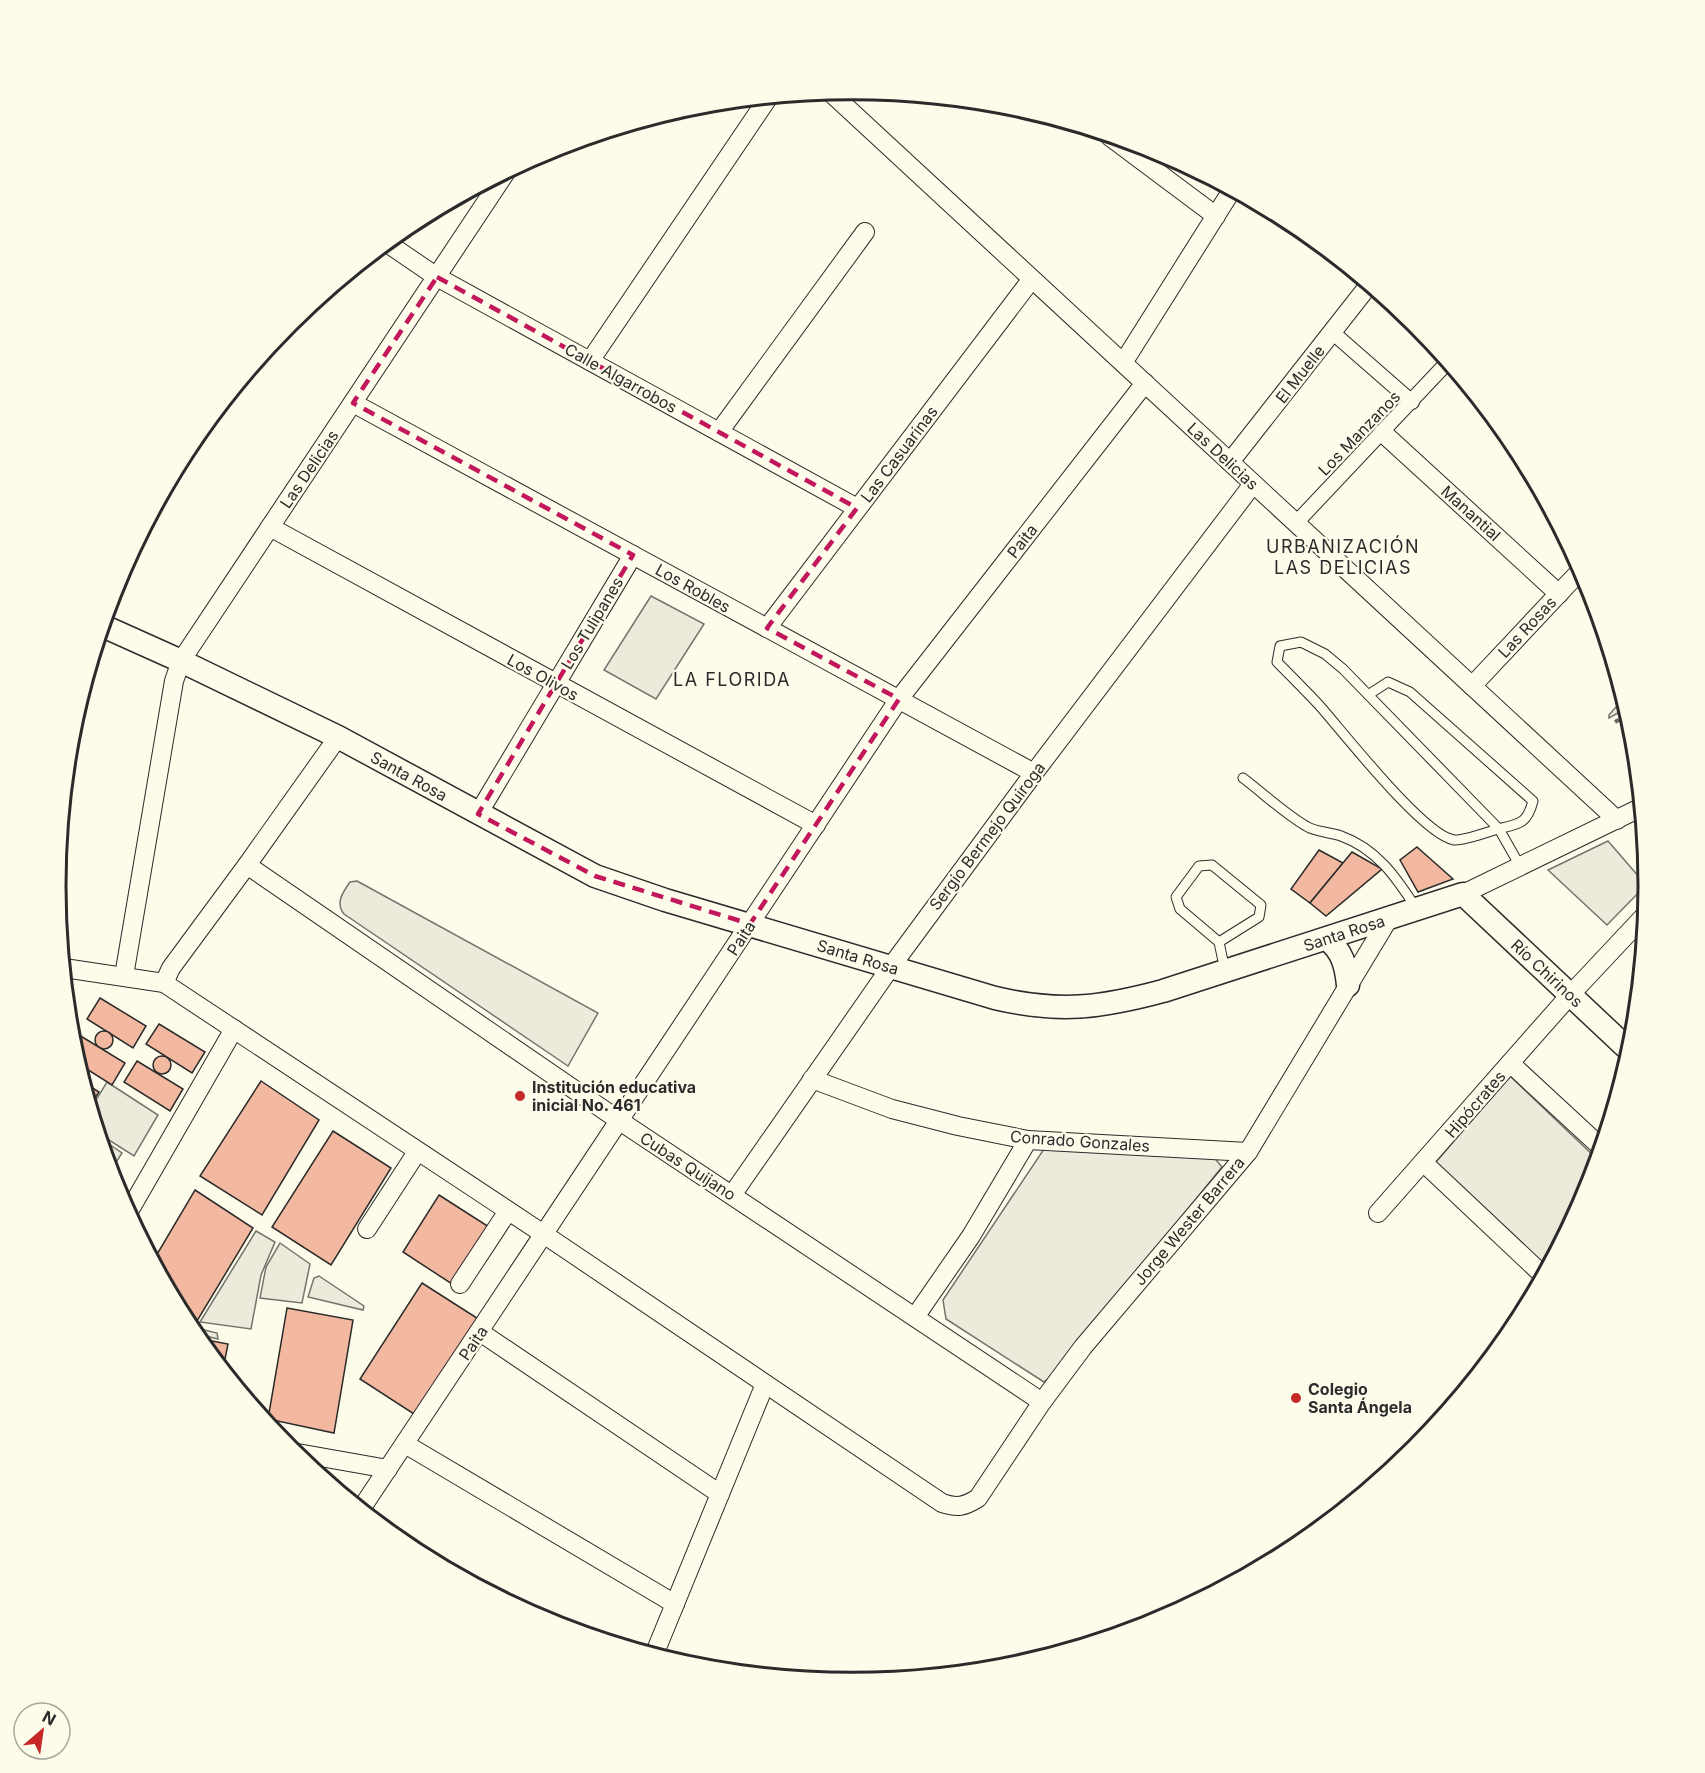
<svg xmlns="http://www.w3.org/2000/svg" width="1705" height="1773" font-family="Inter,sans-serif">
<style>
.green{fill:#ecebdb;stroke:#74746e;stroke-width:1.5}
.building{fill:#f2b8a0;stroke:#2b2b2b;stroke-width:1.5}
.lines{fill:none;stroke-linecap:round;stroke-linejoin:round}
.service-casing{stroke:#2b2b2b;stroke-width:11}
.pedestrian-casing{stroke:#2b2b2b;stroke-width:16}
.minor-casing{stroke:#2b2b2b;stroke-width:20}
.tertiary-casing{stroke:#2b2b2b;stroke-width:25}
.path{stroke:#6a6964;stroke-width:4;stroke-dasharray:4.5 3;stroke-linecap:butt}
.service{stroke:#fdfbea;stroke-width:9}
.pedestrian{stroke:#fdfbea;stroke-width:14}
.minor{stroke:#fdfbea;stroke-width:18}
.tertiary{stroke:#fdfbea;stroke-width:22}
.marked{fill:none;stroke:#c2185b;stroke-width:4.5;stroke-dasharray:12 8;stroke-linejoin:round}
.poi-dot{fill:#c62828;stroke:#fdfbea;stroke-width:2}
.labels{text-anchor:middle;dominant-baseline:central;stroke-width:4.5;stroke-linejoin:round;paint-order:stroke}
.street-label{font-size:16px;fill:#2b2b2b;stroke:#fdfbea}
.poi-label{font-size:16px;font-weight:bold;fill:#2b2b2b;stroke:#fdfbea;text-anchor:start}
.neighbourhood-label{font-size:18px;letter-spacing:1.5px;fill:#2b2b2b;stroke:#fdfbea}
.rim{fill:none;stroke:#2b2b2b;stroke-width:3}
</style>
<rect width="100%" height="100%" fill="#fdfbea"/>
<g class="green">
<path d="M1440 352 1476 396 1435 359Z"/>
<path d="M651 596 704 624 656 699 604 670Z"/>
<path d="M1624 698 1627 708 1609 718V715Z"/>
<path d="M1608 841 1646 885 1607 925 1548 870Z"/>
<path d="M357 881 598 1013 568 1066 344 914C335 903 343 892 350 882Z"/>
<path d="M1510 1076 1598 1160 1589 1192 1548 1268 1436 1162Z"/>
<path d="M107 1082 158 1115 134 1156 98 1133 91 1108Z"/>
<path d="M103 1140 122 1153 110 1172 101 1143Z"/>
<path d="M1046 1146 1212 1155 1222 1167 1055 1373 1044 1382 946 1319 943 1300Z"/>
<path d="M256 1231 275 1242 261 1275 251 1329 200 1322Z"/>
<path d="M280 1243 310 1264 302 1303 260 1298 266 1267Z"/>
<path d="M319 1276 364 1306 363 1310 308 1297 314 1278Z"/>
<path d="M188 1326 217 1333 218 1339 193 1333Z"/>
</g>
<g class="building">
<path d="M1417 847 1453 879 1418 892 1400 860Z"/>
<path d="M1319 850 1343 863 1310 903 1291 889Z"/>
<path d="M1352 852 1382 869 1326 916 1310 903Z"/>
<path d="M100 998 146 1026 133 1048 87 1019Z"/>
<path d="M159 1024 205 1052 192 1073 146 1044Z"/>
<circle cx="104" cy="1040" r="9"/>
<path d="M79 1035 125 1063 112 1085 77 1063 72 1046Z"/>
<circle cx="162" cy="1065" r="9"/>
<path d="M137 1061 183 1089 170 1111 124 1082Z"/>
<path d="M261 1081 319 1120 262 1215 200 1176Z"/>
<path d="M83 1082 99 1092 90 1106Z"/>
<path d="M333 1131 391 1168 331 1265 272 1227Z"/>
<path d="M115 1188 125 1194 121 1201 116 1191Z"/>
<path d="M195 1190 253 1228 194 1326 185 1320 153 1261Z"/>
<path d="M439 1195 489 1227 452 1284 403 1252Z"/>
<path d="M422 1283 480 1320 417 1416 360 1379Z"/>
<path d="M287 1308 353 1320 334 1433 268 1419Z"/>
<path d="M197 1338 228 1344 223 1369Z"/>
</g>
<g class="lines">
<g class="service-casing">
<g id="service">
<path d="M1368 695 1388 682 1410 692 1533 801C1527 824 1519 824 1498 829 1488 832 1463 841 1454 840 1423 835 1343 732 1319 705 1305 690 1291 676 1277 662L1280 646 1301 642 1325 654 1343 669 1499 829 1520 866"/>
<path d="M1243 778C1264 794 1284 813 1306 826 1315 832 1330 832 1341 836 1377 849 1396 877 1416 908"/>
<path d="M1219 942 1259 917 1261 905 1212 865 1199 866 1176 897 1180 909 1219 942 1225 971"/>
</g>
</g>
<g class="pedestrian-casing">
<g id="pedestrian">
<path d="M1332 332 1412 402"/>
<path d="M1296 523 1445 365"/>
</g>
</g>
<g class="minor-casing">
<g id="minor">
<path d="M830 92 1617 820"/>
<path d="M1109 136 1216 216"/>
<path d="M387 243 437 277 857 508"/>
<path d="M590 361 768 98"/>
<path d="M1123 363 1232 190"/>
<path d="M353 403 1034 773"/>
<path d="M719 432 865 232"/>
<path d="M1383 433 1559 594"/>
<path d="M1230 462 1369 285"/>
<path d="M270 527 816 825"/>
<path d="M767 628 1031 280"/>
<path d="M1472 686 1582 569"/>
<path d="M478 814 633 555"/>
<path d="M247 865 620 1121 1042 1402"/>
<path d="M1463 894 1642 807"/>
<path d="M64 968 164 983 545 1235 942 1503C957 1508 964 1507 978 1498L1042 1402 1083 1347 1248 1152 1389 918"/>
<path d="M124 976 174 681 181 661 506 172"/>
<path d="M164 983 171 968 247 865 338 737"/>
<path d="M1510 1063 1602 1148"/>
<path d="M812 1079 892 1109 958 1126 1028 1140 1248 1152"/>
<path d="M1424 1163 1544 1276"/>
<path d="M732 1195 890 968 1034 773 1253 484"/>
<path d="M128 1213 234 1029"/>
<path d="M1378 1213 1570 995 1647 913"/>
<path d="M367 1229 417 1152"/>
<path d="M460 1284 508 1211"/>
<path d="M915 1317 971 1236 1028 1140"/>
<path d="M480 1332 720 1494"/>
<path d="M405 1444 675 1604"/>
<path d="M292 1452 388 1469"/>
<path d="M361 1509 899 699 1145 383"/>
<path d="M654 1655 765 1384"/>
</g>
</g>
<g class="tertiary-casing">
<g id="tertiary">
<path d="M103 626 181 661 338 737 595 876 665 900 995 998C1059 1013 1100 1008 1163 991L1463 894 1631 1052"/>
<path d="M1327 939C1342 951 1346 965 1348 985"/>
</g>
</g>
<path class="path" d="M1615 722 1629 714"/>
<use href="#service" class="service"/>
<use href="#pedestrian" class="pedestrian"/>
<use href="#minor" class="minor"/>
<use href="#tertiary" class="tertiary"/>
</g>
<path class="marked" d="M437 277 857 508 767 628 899 699 750 924 595 876 478 814 633 555 353 403Z"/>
<g class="poi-dot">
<circle cx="520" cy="1096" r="6"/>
<circle cx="1296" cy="1398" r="6"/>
</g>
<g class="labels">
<g class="street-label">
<text transform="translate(1300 374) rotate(-52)">El Muelle</text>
<text transform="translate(621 378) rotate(29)">Calle Algarrobos</text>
<text transform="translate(1359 433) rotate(-46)">Los Manzanos</text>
<text transform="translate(899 454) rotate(-53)">Las Casuarinas</text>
<text transform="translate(1223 456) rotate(43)">Las Delicias</text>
<text transform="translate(309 469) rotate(-56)">Las Delicias</text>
<text transform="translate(1471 513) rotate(42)">Manantial</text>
<text transform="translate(1022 541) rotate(-52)">Paita</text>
<text transform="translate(693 588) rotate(29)">Los Robles</text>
<text transform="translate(592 623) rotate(-59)">Los Tulipanes</text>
<text transform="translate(1527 627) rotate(-47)">Las Rosas</text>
<text transform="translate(543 677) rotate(29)">Los Olivos</text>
<text transform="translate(409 776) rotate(29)">Santa Rosa</text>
<text transform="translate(987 836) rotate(-53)">Sergio Bermejo Quiroga</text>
<text transform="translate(1344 933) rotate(-18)">Santa Rosa</text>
<text transform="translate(741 938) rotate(-57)">Paita</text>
<text transform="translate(858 957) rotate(17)">Santa Rosa</text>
<text transform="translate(1547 973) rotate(43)">Río Chirinos</text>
<text transform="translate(1475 1104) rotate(-49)">Hipócrates</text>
<text transform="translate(1080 1141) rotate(4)">Conrado Gonzales</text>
<text transform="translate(688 1166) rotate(33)">Cubas Quijano</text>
<text transform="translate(1189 1221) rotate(-50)">Jorge Wester Barrera</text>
<text transform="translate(473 1343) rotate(-56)">Paita</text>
</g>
<g class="poi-label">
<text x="532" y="1087">Institución educativa<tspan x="532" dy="18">inicial No. 461</tspan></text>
<text x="1308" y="1389">Colegio<tspan x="1308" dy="18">Santa Ángela</tspan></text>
</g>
<g class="neighbourhood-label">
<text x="1343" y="546">URBANIZACIÓN<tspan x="1343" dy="21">LAS DELICIAS</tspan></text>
<text x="732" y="679">LA FLORIDA</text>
</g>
</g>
<path d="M0 0H1705V1773H0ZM66 886a786 786 0 1 1 1572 0a786 786 0 1 1-1572 0Z" fill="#fdfbea" fill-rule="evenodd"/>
<path class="rim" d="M66 886a786 786 0 1 1 1572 0a786 786 0 1 1-1572 0Z"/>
<g transform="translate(42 1731) rotate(29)"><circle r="28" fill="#fdfbea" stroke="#a9a89e" stroke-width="1.5"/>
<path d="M0-4.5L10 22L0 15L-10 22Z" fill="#c62828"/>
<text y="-9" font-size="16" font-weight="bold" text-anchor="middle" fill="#2b2b2b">N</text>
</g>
</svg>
